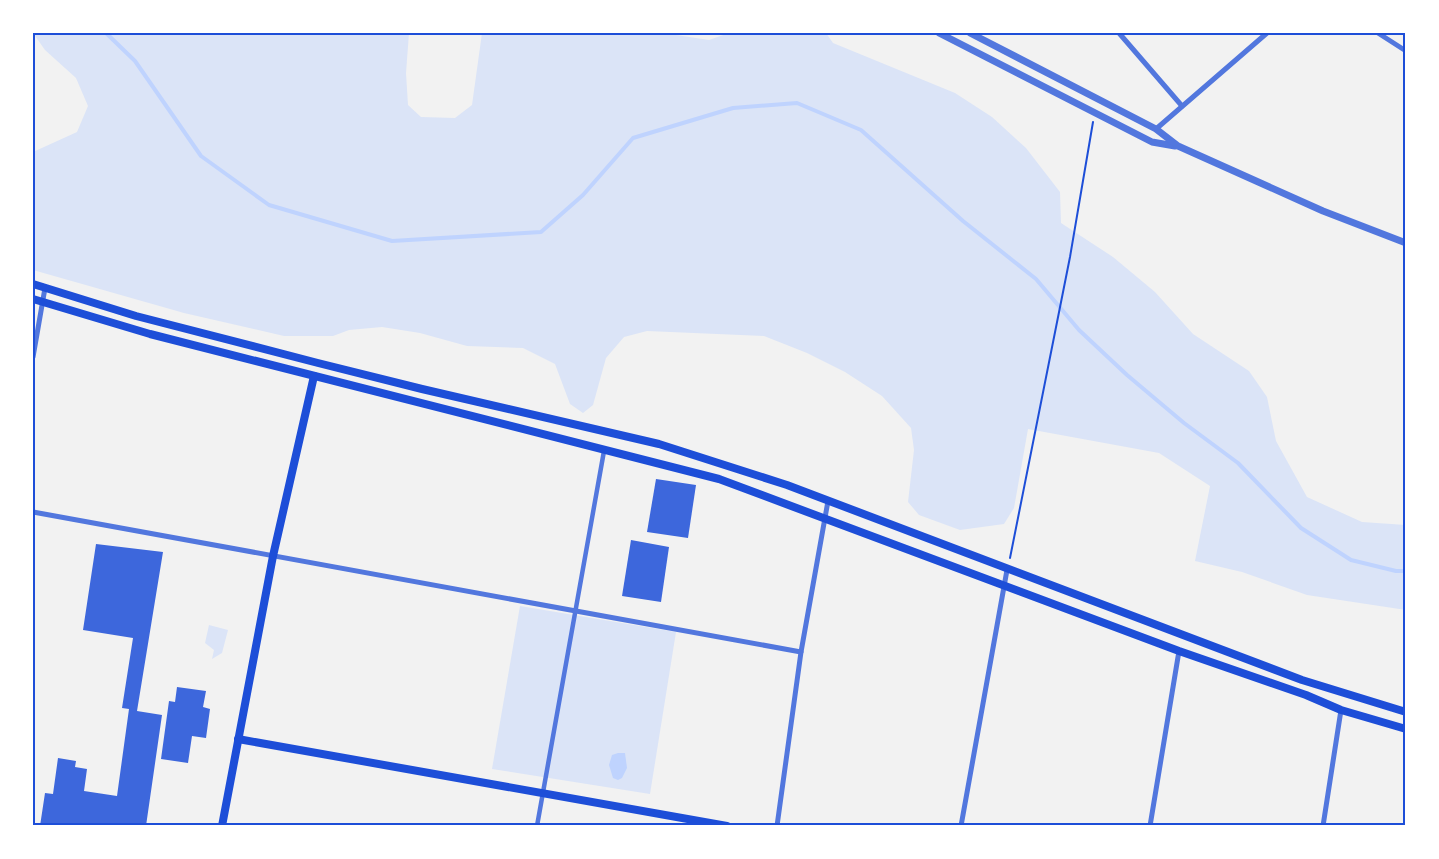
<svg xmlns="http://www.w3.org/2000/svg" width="1439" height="859" font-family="Roboto,sans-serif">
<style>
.green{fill:#dbe4f7}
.water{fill:#bfd3fe}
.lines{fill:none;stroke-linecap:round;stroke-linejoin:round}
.stream{stroke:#bfd3fe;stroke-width:4}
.building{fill:#3d67dc}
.path{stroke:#1d4ed8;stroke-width:2}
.pedestrian{stroke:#5277de;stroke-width:4.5}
.minor{stroke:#5277de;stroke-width:5}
.tertiary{stroke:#5277de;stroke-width:7}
.secondary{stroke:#1d4ed8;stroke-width:8}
.neatline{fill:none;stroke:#1d4ed8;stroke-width:2}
</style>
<rect width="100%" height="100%" fill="#f2f2f2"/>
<g class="green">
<path d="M33 33H409L406 73 408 105 421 117 455 118 472 105 482 33H663L709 40 729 33H826L833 43 955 93 992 117 1026 148 1060 192 1061 223 1113 257 1155 292 1193 334 1249 371 1267 397 1276 441 1307 497 1362 522 1406 525V610L1307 595 1242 572 1195 561 1210 486 1159 453 1028 429 1014 508 1004 524 960 530 919 515 908 502 914 450 911 428 882 396 845 372 807 353 764 336 647 331 624 337 606 358 593 405 583 413 570 404 555 364 523 348 467 346 420 333 382 327 349 330 333 336H284L184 313 33 270V152L77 132 88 106 76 78 45 50Z"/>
<path d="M520 606 676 632 650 794 492 769Z"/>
<path d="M209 625 228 630 222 653 212 659 214 650 205 643Z"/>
</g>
<path class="water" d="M618 753H625L627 768 622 778 618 780 613 778 609 765 612 755Z"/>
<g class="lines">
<path class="stream" d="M106 33 135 61 201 156 269 205 392 241 541 232 583 195 633 138 733 108 797 103 861 130 963 221 1036 279 1079 330 1127 375 1184 423 1238 463 1301 528 1351 560 1396 571H1406"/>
</g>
<g class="building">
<path d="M656 479 696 485 688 538 647 532Z"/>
<path d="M631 540 669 547 661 602 622 596Z"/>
<path d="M96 544 163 552 137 711 162 715 146 826H40L45 793 53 794 58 758 76 761 75 767 87 769 84 791 117 796 129 709 122 708 133 638 83 630Z"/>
<path d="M177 687 206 691 203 707 210 709 206 738 192 736 188 763 161 759 169 701 175 702Z"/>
</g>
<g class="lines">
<path class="path" d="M1010 558 1070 257 1093 122"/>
<path class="pedestrian" d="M537 826 604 451"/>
<g class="minor">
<path d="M1119 33 1182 106"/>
<path d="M1378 33 1406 51"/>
<path d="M1156 129 1267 33"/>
<path d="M33 357 45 288"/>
<path d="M33 512 801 652"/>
<path d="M777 826 801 652 828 501"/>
<path d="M961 826 1007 570"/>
<path d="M1150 826 1179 651"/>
<path d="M1323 826 1341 710"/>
</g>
<g class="tertiary">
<path d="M939 33 1152 142 1175 146"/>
<path d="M970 33 1156 129 1178 146 1323 211 1406 243"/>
</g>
<g class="secondary">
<path d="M33 284 136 316 318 363 422 389 659 444 787 485 1302 680 1406 712"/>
<path d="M33 299 150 334 719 479 1179 651 1306 695 1341 710 1406 729"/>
<path d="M238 739 727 826"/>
<path d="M222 826 273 556 314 376"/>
</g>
</g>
<rect width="1439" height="859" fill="none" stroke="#ffffff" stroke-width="69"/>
<rect x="34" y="34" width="1370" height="790" class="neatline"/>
</svg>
